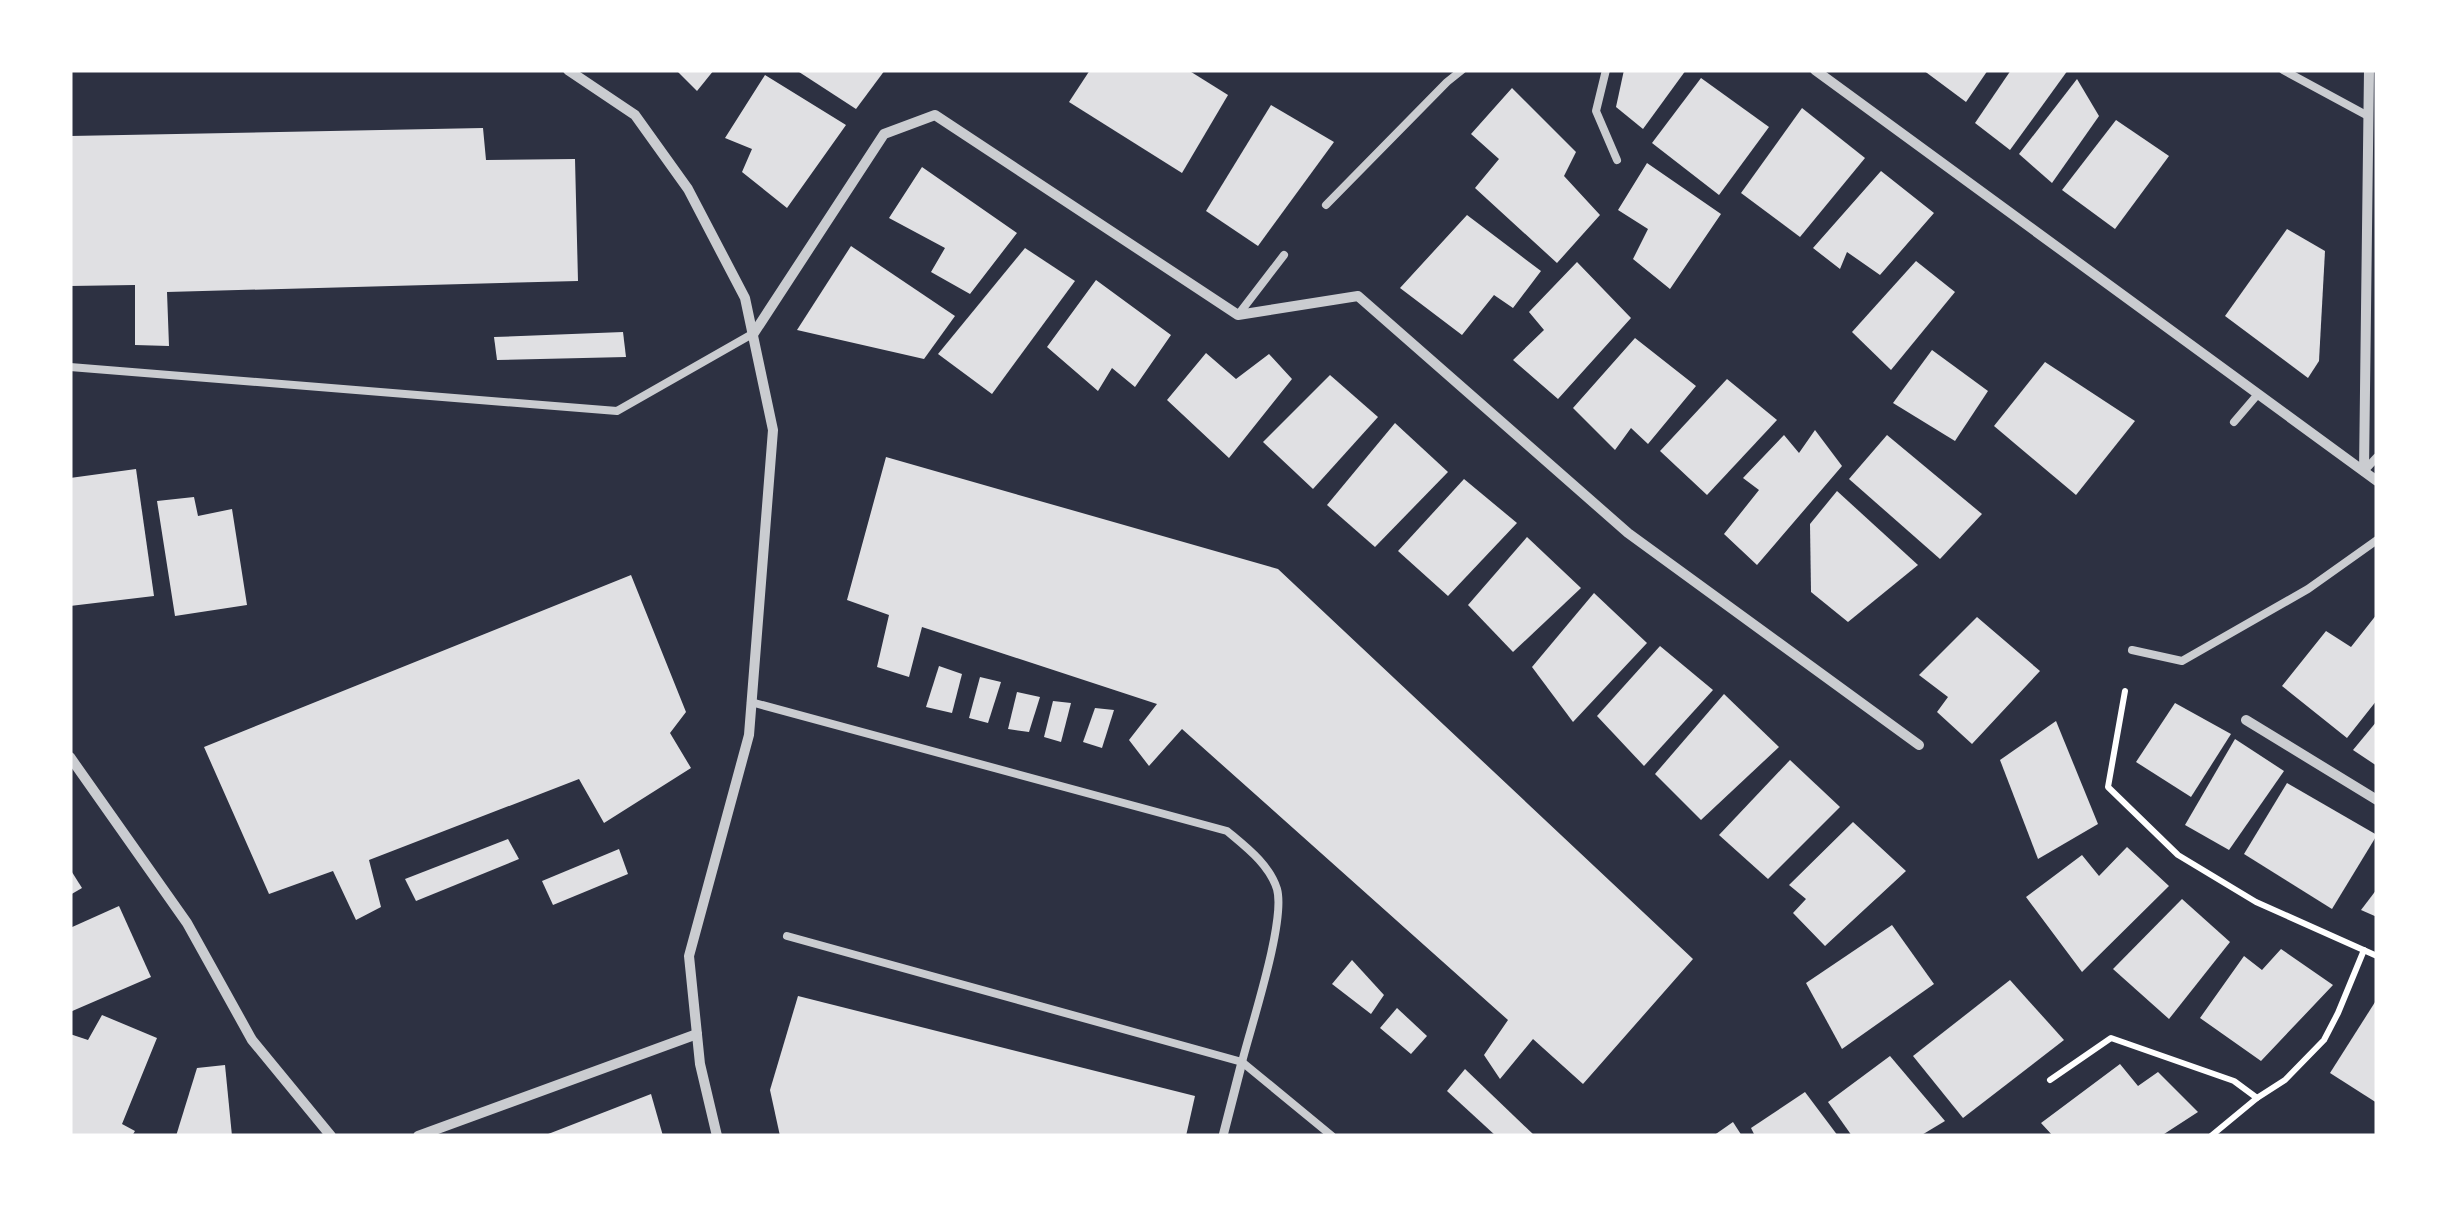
<svg xmlns="http://www.w3.org/2000/svg" width="2447" height="1206" font-family="Signika,sans-serif">
<style>
.building{fill:#e0e0e3}
.lines{fill:none;stroke-linecap:round;stroke-linejoin:round}
.path{stroke:#fff;stroke-width:6}
.service{stroke:#caccd0;stroke-width:8}
.pedestrian{stroke:#caccd0;stroke-width:9}
.minor{stroke:#caccd0;stroke-width:10}
</style>
<rect width="100%" height="100%" fill="#2d3142"/>
<g class="building">
<path d="M676 70H714L697 91Z"/>
<path d="M796 70H885L856 109Z"/>
<path d="M1090 70H1188L1228 95 1182 173 1069 102Z"/>
<path d="M1624 70H1686L1643 129 1616 107Z"/>
<path d="M1923 70H1988L1966 102Z"/>
<path d="M2011 70H2068L2010 150 1975 123Z"/>
<path d="M765 75 846 125 787 208 742 172 752 149 725 138Z"/>
<path d="M1701 78 1769 127 1719 195 1652 143Z"/>
<path d="M2077 79 2099 116 2052 183 2019 154Z"/>
<path d="M1512 88 1576 152 1564 176 1600 215 1557 263 1475 188 1499 159 1471 134Z"/>
<path d="M1271 105 1334 142 1258 246 1206 211Z"/>
<path d="M1802 108 1865 158 1800 237 1741 193Z"/>
<path d="M2116 120 2169 156 2115 229 2062 190Z"/>
<path d="M483 128 486 160 575 159 578 281 167 292 169 346 135 345V285L70 286V136Z"/>
<path d="M1647 163 1721 214 1670 289 1633 259 1648 229 1618 210Z"/>
<path d="M922 167 1017 233 970 294 931 272 945 248 889 218Z"/>
<path d="M1881 171 1934 213 1880 275 1847 252 1840 269 1813 248Z"/>
<path d="M1467 215 1541 271 1513 308 1494 295 1462 335 1400 288Z"/>
<path d="M2287 229 2325 251 2319 361 2308 378 2225 316Z"/>
<path d="M851 246 955 316 924 359 797 330Z"/>
<path d="M1025 248 1075 281 992 394 938 354Z"/>
<path d="M1916 261 1955 292 1891 370 1852 332Z"/>
<path d="M1577 262 1631 318 1558 399 1513 360 1544 330 1529 312Z"/>
<path d="M1096 280 1171 335 1135 387 1112 368 1098 391 1047 347Z"/>
<path d="M623 332 626 357 497 360 494 337Z"/>
<path d="M1635 338 1696 386 1648 444 1631 428 1615 450 1573 408Z"/>
<path d="M1932 350 1988 391 1955 441 1893 403Z"/>
<path d="M1206 353 1236 379 1269 354 1292 379 1229 458 1167 400Z"/>
<path d="M2045 362 2135 421 2076 495 1994 426Z"/>
<path d="M1330 375 1378 417 1313 489 1263 442Z"/>
<path d="M1727 379 1777 420 1707 495 1660 451Z"/>
<path d="M1395 423 1448 472 1375 547 1327 505Z"/>
<path d="M1815 430 1842 466 1757 565 1724 534 1759 490 1743 478 1784 435 1799 453Z"/>
<path d="M1887 435 1982 514 1940 559 1849 479Z"/>
<path d="M886 457 1278 569 1693 959 1583 1084 1533 1039 1500 1079 1484 1055 1508 1020 1182 729 1149 766 1129 740 1157 704 922 627 909 677 877 667 889 615 847 600Z"/>
<path d="M136 469 154 596 70 606V478Z"/>
<path d="M1464 479 1517 523 1448 596 1398 551Z"/>
<path d="M1837 491 1918 565 1848 622 1811 592 1810 524Z"/>
<path d="M194 497 198 516 232 509 247 605 175 616 157 501Z"/>
<path d="M1527 537 1581 588 1513 652 1468 605Z"/>
<path d="M631 575 686 712 670 733 691 768 604 823 579 779 369 860 381 907 356 920 333 871 269 894 204 747Z"/>
<path d="M1594 593 1647 643 1573 722 1532 667Z"/>
<path d="M2377 614V700L2347 738 2282 686 2326 631 2351 647Z"/>
<path d="M1977 617 2040 671 1972 744 1937 712 1948 697 1919 675Z"/>
<path d="M1660 646 1713 690 1644 766 1597 716Z"/>
<path d="M939 666 962 674 952 713 926 707Z"/>
<path d="M980 677 1001 682 988 723 969 718Z"/>
<path d="M1017 692 1040 697 1029 732 1008 729Z"/>
<path d="M1724 694 1779 747 1701 820 1655 774Z"/>
<path d="M1053 701 1071 703 1061 742 1044 737Z"/>
<path d="M2175 703 2231 734 2191 797 2136 762Z"/>
<path d="M1095 708 1114 710 1102 748 1083 742Z"/>
<path d="M2056 721 2098 824 2038 859 2000 760Z"/>
<path d="M2377 721V766L2353 750Z"/>
<path d="M2235 739 2284 771 2229 850 2185 825Z"/>
<path d="M1790 760 1840 807 1768 879 1719 835Z"/>
<path d="M2287 783 2377 835 2332 909 2244 854Z"/>
<path d="M1853 822 1906 871 1825 946 1793 913 1806 899 1789 885Z"/>
<path d="M508 839 519 859 416 901 405 879Z"/>
<path d="M2127 847 2169 886 2082 972 2026 897 2082 855 2099 876Z"/>
<path d="M619 849 628 874 553 905 542 881Z"/>
<path d="M70 869 82 888 70 895Z"/>
<path d="M2377 889V917L2361 910Z"/>
<path d="M2182 899 2230 942 2169 1019 2113 969Z"/>
<path d="M119 906 151 977 70 1012V928Z"/>
<path d="M1892 925 1934 984 1842 1049 1806 983Z"/>
<path d="M2281 949 2333 985 2261 1061 2200 1018 2244 956 2262 970Z"/>
<path d="M1352 960 1384 995 1371 1014 1332 984Z"/>
<path d="M2010 980 2064 1040 1963 1118 1913 1056Z"/>
<path d="M798 996 1195 1096 1186 1136H780L770 1090Z"/>
<path d="M2377 999V1103L2330 1073Z"/>
<path d="M1397 1008 1427 1036 1411 1054 1380 1028Z"/>
<path d="M102 1015 157 1038 122 1124 135 1131 132 1136H70V1034L88 1040Z"/>
<path d="M1890 1056 1945 1121 1920 1136H1852L1828 1102Z"/>
<path d="M2120 1064 2138 1086 2158 1072 2198 1112 2161 1136H2053L2041 1123Z"/>
<path d="M225 1065 232 1136H176L197 1068Z"/>
<path d="M1465 1069 1535 1136H1496L1447 1091Z"/>
<path d="M1805 1092 1838 1136H1755L1751 1128Z"/>
<path d="M651 1094 663 1136H543Z"/>
<path d="M1733 1122 1742 1136H1713Z"/>
</g>
<g class="lines">
<g class="path">
<path d="M2125 691 2108 787 2178 855 2256 902 2377 956"/>
<path d="M2050 1080 2111 1038 2234 1081 2257 1098"/>
<path d="M2211 1136 2257 1098 2285 1080 2324 1040 2338 1013 2364 950"/>
</g>
<g class="service">
<path d="M1606 70 1596 111 1617 160"/>
<path d="M2283 70 2368 116"/>
<path d="M1326 205 1447 82 1462 70"/>
<path d="M1238 315 1284 255"/>
<path d="M70 367 617 411 754 333"/>
<path d="M2234 422 2258 394"/>
<path d="M2364 471 2377 457"/>
<path d="M2132 650 2182 661 2308 589 2377 540"/>
<path d="M751 702 1227 831C1246 847 1269 864 1277 889 1286 921 1251 1026 1242 1062"/>
<path d="M787 936 1242 1062 1332 1136"/>
</g>
<path class="pedestrian" d="M1223 1136 1242 1062"/>
<g class="minor">
<path d="M568 70 635 115 688 189 745 298 773 430 749 735 689 956 700 1064 717 1136"/>
<path d="M1815 70 2377 481"/>
<path d="M754 333 884 134 935 115 1238 315 1358 296 1628 533 1919 745"/>
<path d="M2364 471 2369 70"/>
<path d="M2246 720 2377 800"/>
<path d="M70 757 187 923 252 1040 331 1136"/>
<path d="M418 1136 697 1034"/>
</g>
</g>
<rect width="2447" height="1206" fill="none" stroke="#ffffff" stroke-width="145"/>
</svg>
